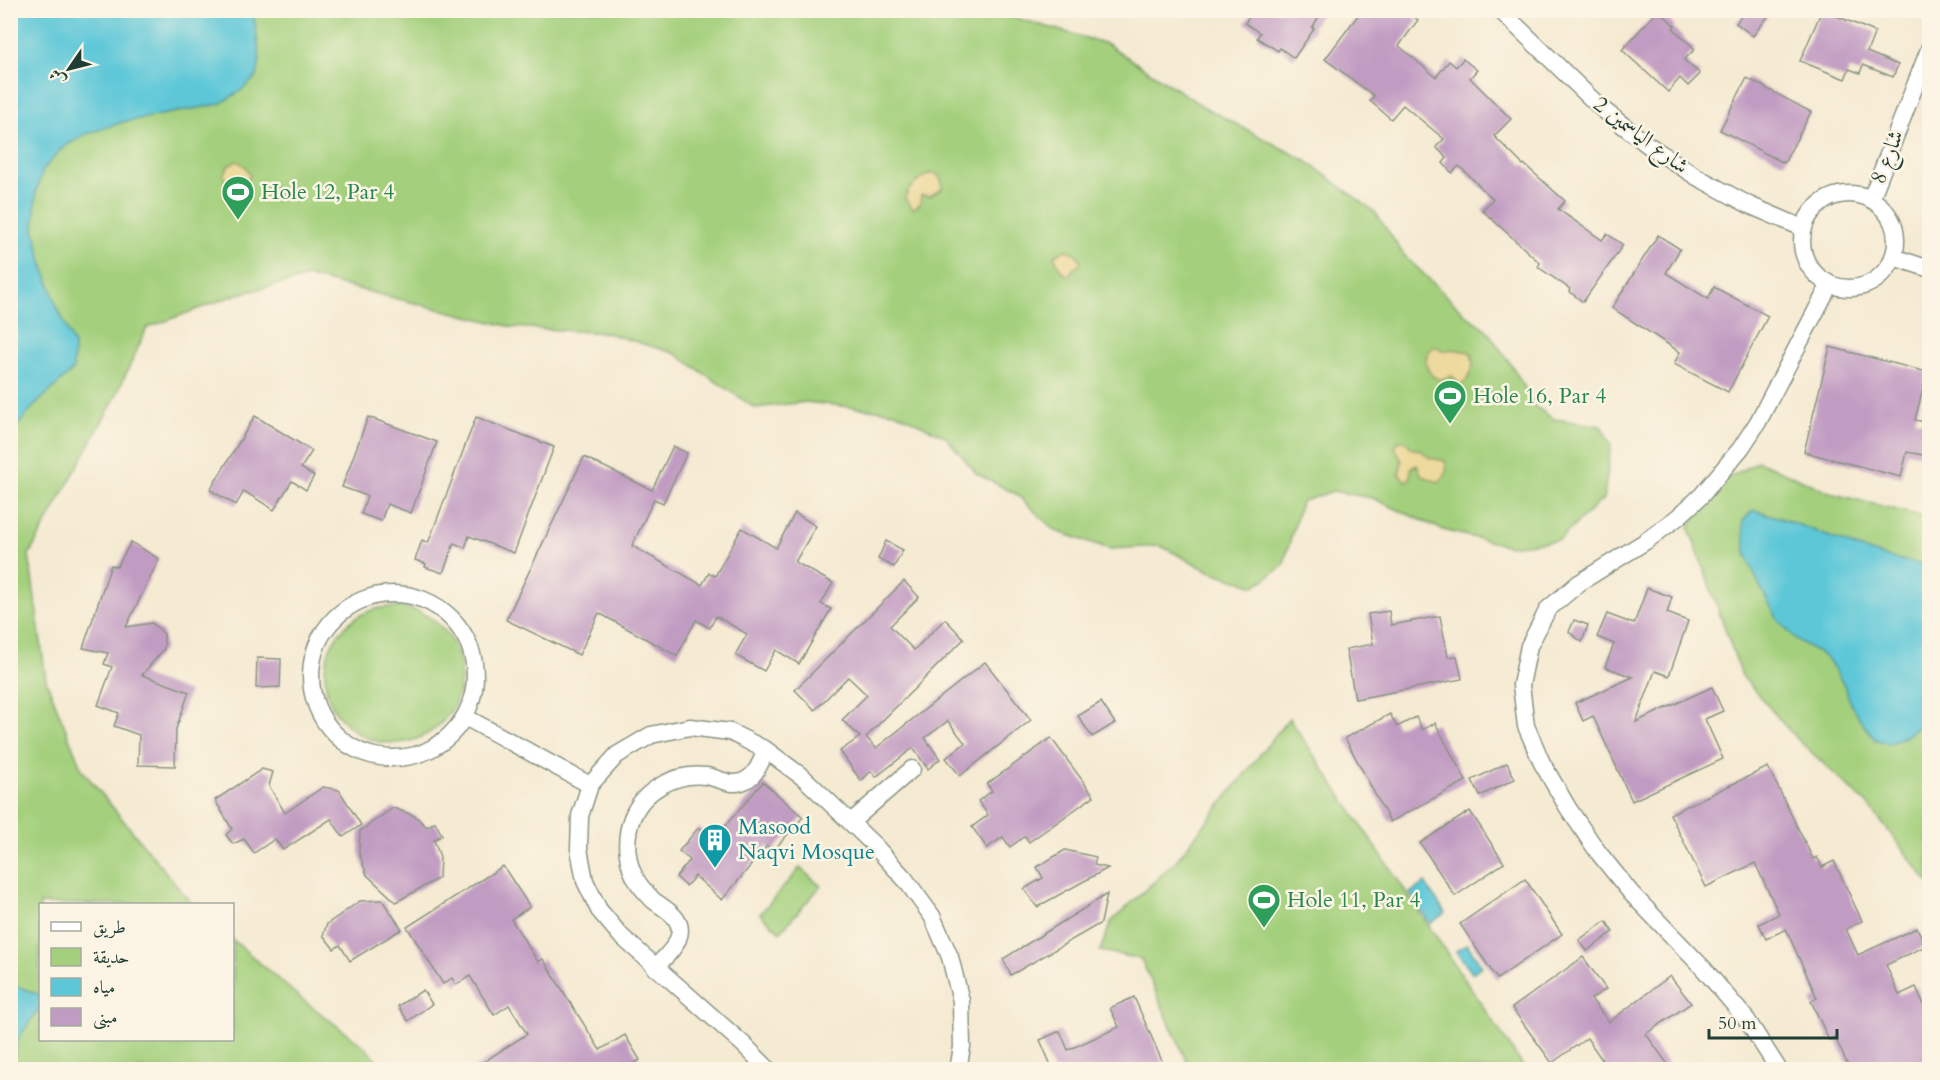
<svg xmlns="http://www.w3.org/2000/svg" width="1940" height="1080" font-family="Cardo,Amiri,serif">
<style>
.green{fill:#a4d07d;stroke:#628658;stroke-width:1.5}
.sand{fill:#eeda9e;stroke:#868c69;stroke-width:1.5}
.water{fill:#5dc7d8;stroke:#3e8286;stroke-width:1.5}
.building{fill:#c19cc2}
.lines{fill:none;stroke-linecap:round;stroke-linejoin:round}
.minor-casing{stroke:#8a9483;stroke-width:19}
.minor{stroke:#fff;stroke-width:16}
.labels{text-anchor:middle;dominant-baseline:central;stroke-width:5;stroke-linejoin:round;paint-order:stroke}
.street-label{font-size:22px;fill:#1f3d34;stroke:#fcf5e5}
.leisure-label{font-size:22px;fill:#27864d;stroke:#fcf5e5;text-anchor:start}
.culture-label{font-size:22px;fill:#0d838f;stroke:#fcf5e5;text-anchor:start}
</style>
<rect width="100%" height="100%" fill="#fcf5e5"/>
<filter id="ink" filterUnits="userSpaceOnUse"><feTurbulence type="fractalNoise" baseFrequency=".0167" numOctaves="2"/><feDisplacementMap in="SourceGraphic" scale="12" xChannelSelector="R" yChannelSelector="G"/><feConvolveMatrix kernelMatrix="1 2 1 2 8 2 1 2 1" color-interpolation-filters="sRGB"/></filter>
<filter id="wash" filterUnits="userSpaceOnUse"><feTurbulence type="fractalNoise" baseFrequency=".008" numOctaves="4" result="noise"/><feDisplacementMap in="SourceGraphic" scale="24" xChannelSelector="R" yChannelSelector="G"/><feGaussianBlur stdDeviation="1.35" result="paint"/><feColorMatrix in="noise" values="0 0 0 0 0 0 0 0 0 0 0 0 0 0 0 0 0 1.4 0 .05"/><feComposite in="paint" operator="in"/></filter>
<g filter="url(#wash)">
<rect width="100%" height="100%" fill="#f5ead2"/>
<g class="green">
<path d="M988 10 1107 44 1204 107 1306 161 1375 212 1404 255 1466 315 1486 329 1512 366 1536 407 1554 419 1601 426 1611 444 1604 498 1559 540 1509 546 1443 530 1372 498 1333 491 1301 502 1283 566 1255 586 1209 571 1161 546 1110 549 1056 531 1016 494 977 474 946 437 895 412 806 402 755 408 674 353 607 333 512 327 309 277 235 295 147 328 114 400 29 555 46 680 82 770 192 904H40V1040H232L233 940 298 996 366 1048 383 1069H11L10 11Z"/>
<path d="M1758 461 1834 494 1929 518V883L1869 806 1793 735 1742 676 1689 528 1711 488Z"/>
<circle cx="393" cy="675" r="68"/>
<path d="M1289 718 1525 1069H1190L1141 959 1100 951 1111 922 1175 862Z"/>
<path d="M800 868 821 886 780 932 760 914Z"/>
</g>
<g class="sand">
<path d="M237 161 246 167 250 176 245 183C235 187 227 185 223 175L229 165Z"/>
<path d="M932 173C941 175 942 180 942 189L930 196 921 195 920 204 913 209 905 198C907 188 922 177 932 173Z"/>
<path d="M1065 250C1074 252 1081 255 1080 265L1073 269 1069 275H1066L1060 269 1054 255Z"/>
<path d="M1434 347H1438L1443 351 1451 349 1470 352C1476 363 1472 379 1460 385L1452 376C1448 377 1442 380 1438 379 1425 375 1421 353 1434 347Z"/>
<path d="M1400 441H1405L1413 449 1421 450 1430 458 1445 461C1448 470 1447 477 1438 482L1422 476 1417 465 1411 468C1409 474 1414 479 1405 481L1399 474 1402 461 1396 449 1395 444Z"/>
</g>
<g class="water">
<path d="M11 10 253 11 260 59 257 76 243 89 220 104 123 122 86 134 62 148 43 170 36 192 34 229 42 261 56 304 74 345 73 370 33 407 15 429 11 447Z"/>
<path d="M1753 510C1814 525 1867 560 1929 564V703L1923 722 1907 735 1889 744 1875 739 1863 724 1852 707 1844 685 1828 659 1796 639 1778 620 1758 583 1746 553 1743 521Z"/>
<path d="M1425 883 1445 913 1430 924 1410 893Z"/>
<path d="M1467 944 1482 966 1472 973 1456 951Z"/>
<path d="M11 984 40 995V1007L19 1037 11 1068Z"/>
</g>
<g id="blocks">
<g class="building">
<path d="M1253 10H1323L1312 28 1314 29 1294 58 1280 48 1278 51 1257 38 1260 33 1245 23Z"/>
<path d="M1362 10H1406L1418 20 1399 46 1436 77 1449 61 1456 67 1463 59 1477 70 1470 78 1511 119 1494 136 1523 165 1524 164 1565 201 1558 209 1602 240 1607 234 1623 245 1583 302 1569 291 1570 289 1538 267 1540 263 1482 210 1493 199 1459 166 1452 173 1443 163 1447 158 1436 147 1444 139 1403 105 1391 119 1370 101 1374 96 1325 59Z"/>
<path d="M1658 10 1675 26 1673 28 1695 49 1684 60 1700 74 1688 86 1680 78 1668 92 1622 50Z"/>
<path d="M1746 10H1773L1753 36 1736 23Z"/>
<path d="M1822 10 1875 32 1867 52 1898 65 1893 77 1863 65 1860 73 1849 69 1845 79 1800 61Z"/>
<path d="M1747 78 1811 112 1784 163 1720 130Z"/>
<path d="M1658 235 1680 249 1666 273 1708 299 1714 287 1768 316 1728 392 1674 364 1680 352 1612 308Z"/>
<path d="M1830 347 1927 372 1915 420 1929 423V456L1907 452 1901 477 1804 452Z"/>
<path d="M255 416 312 451 301 468 314 476 306 490 292 481 274 510 244 491 236 505 210 490Z"/>
<path d="M368 417 437 442 411 513 387 504 381 521 361 514 367 496 342 487Z"/>
<path d="M476 417 554 447 514 553 469 536 465 548 454 543 443 573 425 567 426 564 415 560 422 540 428 543Z"/>
<path d="M673 446 687 453 663 503 654 499 632 546 702 585 709 573 715 576 742 528 776 548 795 513 816 526 795 562 833 583 821 604 831 609 799 664 776 650 764 671 735 655 747 634 716 616 710 628 696 620 677 656 599 613 579 655 506 620 584 457 652 490Z"/>
<path d="M886 541 903 550 894 567 878 559Z"/>
<path d="M131 542 159 559 126 627 152 623 164 634V649L142 675 189 692 176 729 175 766 138 765 139 735 114 726 119 713 98 705 112 667 104 664 108 653 83 648 111 565 117 567Z"/>
<path d="M904 581 919 597 890 626 914 650 945 619 964 639 866 737 876 748 985 662 1031 720 960 776 946 758 965 743 948 721 925 738 940 759 928 769 913 748 876 777 871 771 861 781 840 751 860 737 842 720 867 695 848 677 815 710 795 690Z"/>
<path d="M1647 588 1672 597 1667 613 1688 621 1669 676 1655 671 1636 722 1712 687 1723 711 1705 719 1723 759 1632 801 1593 716 1583 721 1575 703 1633 677 1605 667 1614 644 1597 637 1607 614 1634 624Z"/>
<path d="M1389 611 1391 625 1440 616 1448 657 1457 656 1462 679 1355 699 1346 649 1373 644 1368 614Z"/>
<path d="M1574 620 1588 625 1582 642 1569 632Z"/>
<path d="M257 658 281 659 280 687 256 688Z"/>
<path d="M1101 702 1115 723 1092 737 1078 716Z"/>
<path d="M1390 714 1397 727 1416 717 1422 730 1435 723 1466 781 1390 822 1345 738Z"/>
<path d="M1051 738 1094 796 1029 842 1025 836 1010 847 1003 837 987 848 972 827 988 815 978 801 992 791 987 784Z"/>
<path d="M1507 763 1515 779 1480 796 1472 780Z"/>
<path d="M1768 767 1813 859 1817 857 1822 867 1834 861 1862 921 1846 929 1858 955 1917 928 1926 946 1886 965 1899 995 1916 987 1929 1016V1070H1850L1835 1037 1829 1040 1811 1001 1817 998 1786 929 1766 939 1759 924 1779 914 1755 863 1706 887 1670 814Z"/>
<path d="M262 769 273 772 269 786 285 813 323 787 339 790 361 825 343 837 331 819 283 850 275 839 254 853 244 839 233 844 226 835 232 829 215 800Z"/>
<path d="M763 782 803 817 773 851 767 846 722 900 695 876 686 886 676 877 690 860 679 851 699 827 710 837 715 830 719 833Z"/>
<path d="M393 808 415 816 427 827 435 822 442 835 434 840 440 857 439 878 396 902 367 875 359 853 360 831Z"/>
<path d="M1470 811 1504 863 1455 896 1420 843Z"/>
<path d="M1065 850 1096 857 1094 865 1108 868 1037 907 1024 889 1043 878 1037 867Z"/>
<path d="M503 866 530 907 511 919 538 962 543 959 600 1050 625 1035 640 1060 624 1070H471L527 1034 509 1005 494 1015 470 976 456 985 452 978 443 984 407 927Z"/>
<path d="M1525 879 1562 934 1497 979 1460 924Z"/>
<path d="M1107 894 1101 923 1011 975 1003 959Z"/>
<path d="M382 900 402 929 350 961 340 945 334 949 323 935 327 924 360 901Z"/>
<path d="M1606 921 1613 932 1587 951 1579 940Z"/>
<path d="M1583 957 1606 989 1591 999 1609 1022 1670 976 1691 1003 1646 1034 1672 1070H1609L1587 1038 1552 1063 1512 1008Z"/>
<path d="M423 990 432 1004 408 1021 398 1006Z"/>
<path d="M1134 997 1166 1070H1053L1040 1040 1060 1031 1068 1050 1119 1027 1110 1008Z"/>
</g>
</g>
</g>
<g filter="url(#ink)">
<use href="#blocks" fill-opacity="0" stroke="#8a9483" stroke-width="1.5"/>
<g class="lines">
<g class="minor-casing">
<g id="minor">
<path d="M1500 10 1601 108 1648 145 1697 177 1749 205 1803 228"/>
<circle cx="1849" cy="241" r="47"/>
<path d="M1871 199 1930 47"/>
<path d="M1893 257 1930 269"/>
<circle cx="393" cy="676" r="82"/>
<path d="M465 717 590 785"/>
<path d="M851 822 912 769"/>
<path d="M655 968C663 959 674 950 678 939 686 920 667 910 654 901 649 896 643 890 639 884 626 866 624 839 632 818 643 790 676 772 706 776 720 778 732 788 746 780 757 774 761 761 766 750"/>
<path d="M769 1070 743 1044 621 936 599 910 585 881 579 849 580 816 590 785 617 755 651 735 690 727 730 732 766 750 804 778 873 844 905 879 932 916 950 957 961 1001 962 1047 958 1070"/>
<path d="M1779 1070 1747 1020 1703 968 1631 893 1598 852 1568 808 1542 763 1526 726 1521 685 1529 646 1548 609 1579 583 1646 541 1678 517 1701 496 1741 448 1758 422 1830 284"/>
</g>
</g>
<use href="#minor" class="minor"/>
</g>
</g>
<defs>
<g id="stadium-pin" transform="scale(1.725)"><path d="M0 17L-7.5 6A9.5 9.5 0 1 1 7.5 6Z" fill="#2e9e5b" stroke="#fcf5e5"/><path d="M0-5a6.5 5 0 1 0 0 10a6.5 5 0 1 0 0-10ZM-3.5-1.8h7v3.6h-7Z" fill="#fff"/></g>
<g id="building-pin" transform="scale(1.725)"><path d="M0 17L-7.5 6A9.5 9.5 0 1 1 7.5 6Z" fill="#0f9aa8" stroke="#fcf5e5"/><path d="M-4-6H4V6H1V3H-1V6H-4ZM-2.5-4.3h1.7v1.8h-1.7ZM.8-4.3h1.7v1.8H.8ZM-2.5-1h1.7V.8h-1.7ZM.8-1h1.7V.8H.8Z" fill="#fff"/></g>
</defs>
<g fill-rule="evenodd">
<use href="#stadium-pin" x="238" y="192"/>
<use href="#stadium-pin" x="1450" y="396"/>
<use href="#building-pin" x="715" y="840"/>
<use href="#stadium-pin" x="1264" y="900"/>
</g>
<g class="labels">
<g class="street-label">
<text transform="translate(1641 135) rotate(37)">شارع الياسمين 2</text>
<text transform="translate(1887 157) rotate(-69)">شارع 8</text>
</g>
<g class="leisure-label">
<text x="261" y="192">Hole 12, Par 4</text>
<text x="1473" y="396">Hole 16, Par 4</text>
<text x="1287" y="900">Hole 11, Par 4</text>
</g>
<g class="culture-label">
<text x="738" y="827">Masood<tspan x="738" dy="25">Naqvi Mosque</tspan></text>
</g>
</g>
<rect width="1940" height="1080" fill="none" stroke="#fcf5e5" stroke-width="36"/>
<rect x="39" y="903" width="195" height="138" fill="#fcf5e5" stroke="#a4ab9e" stroke-width="1.5"/>
<rect x="51" y="922" width="30" height="9" fill="#ffffff" stroke="#a4ab9e" stroke-width="1.5"/>
<text x="93" y="933" font-size="18" fill="#1f3d34">طريق</text>
<rect x="51" y="948" width="30" height="18" fill="#a4d07d" stroke="#a4ab9e" stroke-width="1.5"/>
<text x="93" y="963" font-size="18" fill="#1f3d34">حديقة</text>
<rect x="51" y="978" width="30" height="18" fill="#5dc7d8" stroke="#a4ab9e" stroke-width="1.5"/>
<text x="93" y="993" font-size="18" fill="#1f3d34">مياه</text>
<rect x="51" y="1008" width="30" height="18" fill="#c19cc2" stroke="#a4ab9e" stroke-width="1.5"/>
<text x="93" y="1023" font-size="18" fill="#1f3d34">مبنى</text>
<g transform="translate(69 69) rotate(235)" stroke="#fcf5e5" stroke-width="4.5" paint-order="stroke">
<path d="M0-4.5L10 22L0 15L-10 22Z" fill="#1f3d34"/>
<text y="-9" font-size="16" font-weight="bold" text-anchor="middle" fill="#1f3d34">ش</text>
</g>
<path d="M1709 1029v9h128v-9" fill="none" stroke="#1f3d34" stroke-width="3"/>
<text x="1718" y="1029" font-size="18" fill="#1f3d34" stroke="#fcf5e5" stroke-width="4.5" paint-order="stroke">50 m</text>
</svg>
